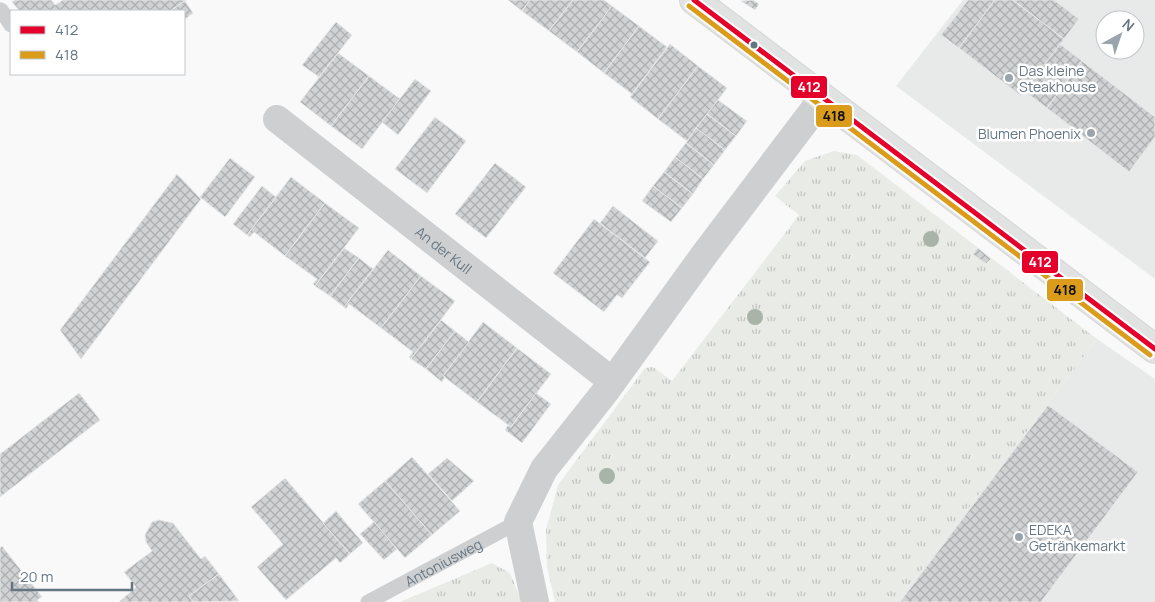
<svg xmlns="http://www.w3.org/2000/svg" width="1155" height="602" font-family="Manrope,sans-serif">
<style>
.built{fill:#e8e9e9;fill-rule:evenodd}
.grass{fill:url(#grass-tufts)}
.building{fill:url(#building-cross-hatch);stroke:#e8e8e8}
.lines{fill:none;stroke-linecap:round;stroke-linejoin:round}
.secondary-casing{stroke:#d5d6d7;stroke-width:30}
.lane{stroke:#cecfd0;stroke-width:15}
.street{stroke:#cecfd0;stroke-width:28}
.secondary{stroke:#e1e2e2;stroke-width:28}
.bus-1-casing{stroke:#fff;stroke-width:9}
.bus-2-casing{stroke:#fff;stroke-width:9}
.bus-1{stroke:#e4002b;stroke-width:5}
.bus-2{stroke:#da9c1a;stroke-width:5}
.tree{fill:#a9b3a7}
.bus-dot{fill:#657683;stroke:#fff;stroke-width:2}
.poi-dot{fill:#99a4ac;stroke:#fff;stroke-width:2}
.labels{text-anchor:middle;dominant-baseline:central;stroke-width:5;stroke-linejoin:round;paint-order:stroke}
.poi-label{font-size:14px;fill:#657683;stroke:#fff;text-anchor:start}
.street-label{font-size:14px;fill:#657683;stroke:#fff}
.line-badge{stroke:#fff;stroke-width:2}
.badge-label{font-size:14px;text-anchor:middle;font-weight:bold;fill:#fff}
.pale-badge-label{font-size:14px;text-anchor:middle;font-weight:bold;fill:#111}
</style>
<defs>
<pattern id="grass-tufts" width="24" height="20" patternUnits="userSpaceOnUse" patternTransform="scale(1.25)"><rect width="24" height="20" fill="#e8ebe6"/><path d="M3 7l-1-3M5 7V3M7 7l1-3M15 17l-1-3M17 17v-4M19 17l1-3" fill="none" stroke="#c0c3c0"/></pattern>
<pattern id="building-cross-hatch" width="8" height="8" patternUnits="userSpaceOnUse" patternTransform="scale(1.25)"><rect width="8" height="8" fill="#d0d2d3"/><path d="M0 0l8 8M0 8l8-8" fill="none" stroke="#acafb1"/></pattern>
</defs>
<rect width="100%" height="100%" fill="#f9f9f9"/>
<g class="built">
<path d="M963 0H1155V279L896 86ZM1105 20H1135V50H1105Z"/>
<path d="M1097 339 1155 379V602H897Z"/>
</g>
<g class="grass">
<path d="M834 151 857 155 1097 339 897 602H555L547 567 546 530 558 485 645 368 653 367 672 381 799 215 775 196 805 161Z"/>
<path d="M492 563 510 573 522 602H400Z"/>
</g>
<g class="building">
<path d="M15 0H51L55 5 63 0H186L170 11H20L12 2Z"/>
<path d="M508 0H530L522 11Z"/>
<path d="M530 0H573L549 31 522 11Z"/>
<path d="M573 0H604L612 6 577 52 549 31Z"/>
<path d="M753 0 759 4 755 10 741 1Z"/>
<path d="M968 0H995L959 48 941 35Z"/>
<path d="M995 0H1013L1064 39 1021 96 959 48Z"/>
<path d="M1013 0H1054L1079 19 1064 39Z"/>
<path d="M185 1 193 13 184 20V11H170Z"/>
<path d="M612 6 639 26 604 73 577 52Z"/>
<path d="M336 22 352 35 319 77 302 65Z"/>
<path d="M639 26 667 47 632 94 604 73Z"/>
<path d="M670 44 698 66 658 119 630 97Z"/>
<path d="M1060 44 1082 61 1047 108 1024 91Z"/>
<path d="M338 53 369 76 331 126 300 102Z"/>
<path d="M1082 61 1155 117V137L1129 172 1047 108Z"/>
<path d="M698 66 727 88 687 141 658 119Z"/>
<path d="M369 76 400 99 362 149 331 126Z"/>
<path d="M415 79 431 91 398 135 382 122Z"/>
<path d="M718 100 747 121 736 136 707 114Z"/>
<path d="M707 114 736 136 725 150 696 128Z"/>
<path d="M435 117 466 141 427 193 395 169Z"/>
<path d="M696 128 725 150 714 165 686 143Z"/>
<path d="M686 143 714 165 703 179 675 157Z"/>
<path d="M675 157 703 179 693 194 664 172Z"/>
<path d="M230 158 255 177 225 217 200 197Z"/>
<path d="M495 163 526 187 486 238 455 214Z"/>
<path d="M664 172 693 194 682 208 653 186Z"/>
<path d="M177 174 201 199 81 359 60 330Z"/>
<path d="M291 177 325 203 285 256 254 232 250 237 247 235Z"/>
<path d="M262 186 276 197 247 235 233 224Z"/>
<path d="M653 186 682 208 671 222 642 201Z"/>
<path d="M325 203 359 228 315 286 313 284 317 279 285 256Z"/>
<path d="M613 206 658 241 645 258 600 223Z"/>
<path d="M594 219 650 262 622 298 617 295 604 312 553 273Z"/>
<path d="M344 248 359 258 330 296 315 286Z"/>
<path d="M978 248 991 259 986 264 973 254Z"/>
<path d="M388 250 421 276 381 328 349 304 346 309 344 307Z"/>
<path d="M359 258 373 269 344 307 330 296Z"/>
<path d="M421 276 455 301 411 359 409 357 413 352 381 328Z"/>
<path d="M441 320 455 331 426 369 411 359Z"/>
<path d="M483 322 517 348 477 402 443 376Z"/>
<path d="M455 331 469 342 443 376 445 377 442 382 426 369Z"/>
<path d="M517 348 551 374 511 427 477 402Z"/>
<path d="M79 393 100 420 0 497V454Z"/>
<path d="M536 393 551 404 522 443 505 430 508 425 511 427Z"/>
<path d="M1048 405 1138 472 1041 602H900Z"/>
<path d="M412 457 460 511 432 535 385 481Z"/>
<path d="M447 458 474 481 452 501 428 474Z"/>
<path d="M285 478 350 554 340 563 336 558 286 600 257 567 283 544 251 507Z"/>
<path d="M385 481 432 535 405 558 358 504Z"/>
<path d="M336 511 363 543 350 554 323 523Z"/>
<path d="M159 520 173 523 201 559 205 556 219 574 189 596 193 602H119L136 587 124 572 152 551 146 542 145 535 152 522Z"/>
<path d="M374 522 397 549 384 560 360 534Z"/>
<path d="M2 546 42 597 37 600 39 602H0V548Z"/>
<path d="M219 574 239 601 193 602 189 596Z"/>
</g>
<g class="lines">
<g class="secondary-casing">
<path id="secondary" d="M694 0 1155 349"/>
</g>
<g class="lane">
<path d="M1 10 11 25"/>
<path id="s1" d="M368 602 518 522"/>
</g>
<g class="street">
<path id="s2" d="M277 119 612 381"/>
<path d="M535 602 518 522 544 469 605 392 704 255 822 99"/>
</g>
<use href="#secondary" class="secondary"/>
<g class="bus-1-casing">
<path id="bus-1" d="M694 0 1155 349"/>
</g>
<g class="bus-2-casing">
<path id="bus-2" d="M689 6 1150 355"/>
</g>
<use href="#bus-1" class="bus-1"/>
<use href="#bus-2" class="bus-2"/>
</g>
<g class="tree">
<circle cx="931" cy="239" r="8"/>
<circle cx="755" cy="317" r="8"/>
<circle cx="607" cy="476" r="8"/>
</g>
<circle class="bus-dot" cx="754" cy="45" r="4.5"/>
<g class="poi-dot">
<circle cx="1009" cy="78" r="5"/>
<circle cx="1091" cy="133" r="5"/>
<circle cx="1019" cy="537" r="5"/>
</g>
<g class="labels">
<g class="poi-label">
<text x="1019" y="70">Das kleine<tspan x="1019" dy="16">Steakhouse</tspan></text>
<text x="1081" y="133" text-anchor="end">Blumen Phoenix</text>
<text x="1029" y="529">EDEKA<tspan x="1029" dy="16">Getränkemarkt</tspan></text>
</g>
<g class="street-label">
<text stroke="none"><textPath href="#s2" startOffset="212">An der Kull</textPath></text>
<text stroke="none"><textPath href="#s1" startOffset="85">Antoniusweg</textPath></text>
</g>
</g>
<g class="line-badge">
<rect x="790" y="75" width="38" height="24" rx="5" fill="#e4002b"/>
<rect x="815" y="104" width="38" height="24" rx="5" fill="#da9c1a"/>
<rect x="1021" y="250" width="38" height="24" rx="5" fill="#e4002b"/>
<rect x="1046" y="278" width="38" height="24" rx="5" fill="#da9c1a"/>
</g>
<g class="badge-label">
<text x="809" y="92">412</text>
<text x="1040" y="267">412</text>
</g>
<g class="pale-badge-label">
<text x="834" y="121">418</text>
<text x="1065" y="295">418</text>
</g>
<rect x="10" y="10" width="175" height="65" fill="#ffffff" stroke="#c1c8cd"/>
<rect x="20" y="26" width="25" height="8" fill="#e4002b" stroke="#c1c8cd"/>
<text x="55" y="35" font-size="15" fill="#657683">412</text>
<rect x="20" y="51" width="25" height="8" fill="#da9c1a" stroke="#c1c8cd"/>
<text x="55" y="60" font-size="15" fill="#657683">418</text>
<g transform="translate(1120 35) rotate(40)"><circle r="24" fill="#ffffff" stroke="#c1c8cd"/>
<path d="M0-4L9 19L0 12L-9 19Z" fill="#99a4ac"/>
<text y="-8" font-size="14" font-weight="bold" text-anchor="middle" fill="#657683">N</text>
</g>
<path d="M12 582v8h120v-8" fill="none" stroke="#657683" stroke-width="2.5"/>
<text x="20" y="582" font-size="15" fill="#657683" stroke="#ffffff" stroke-width="4" paint-order="stroke">20 m</text>
</svg>
